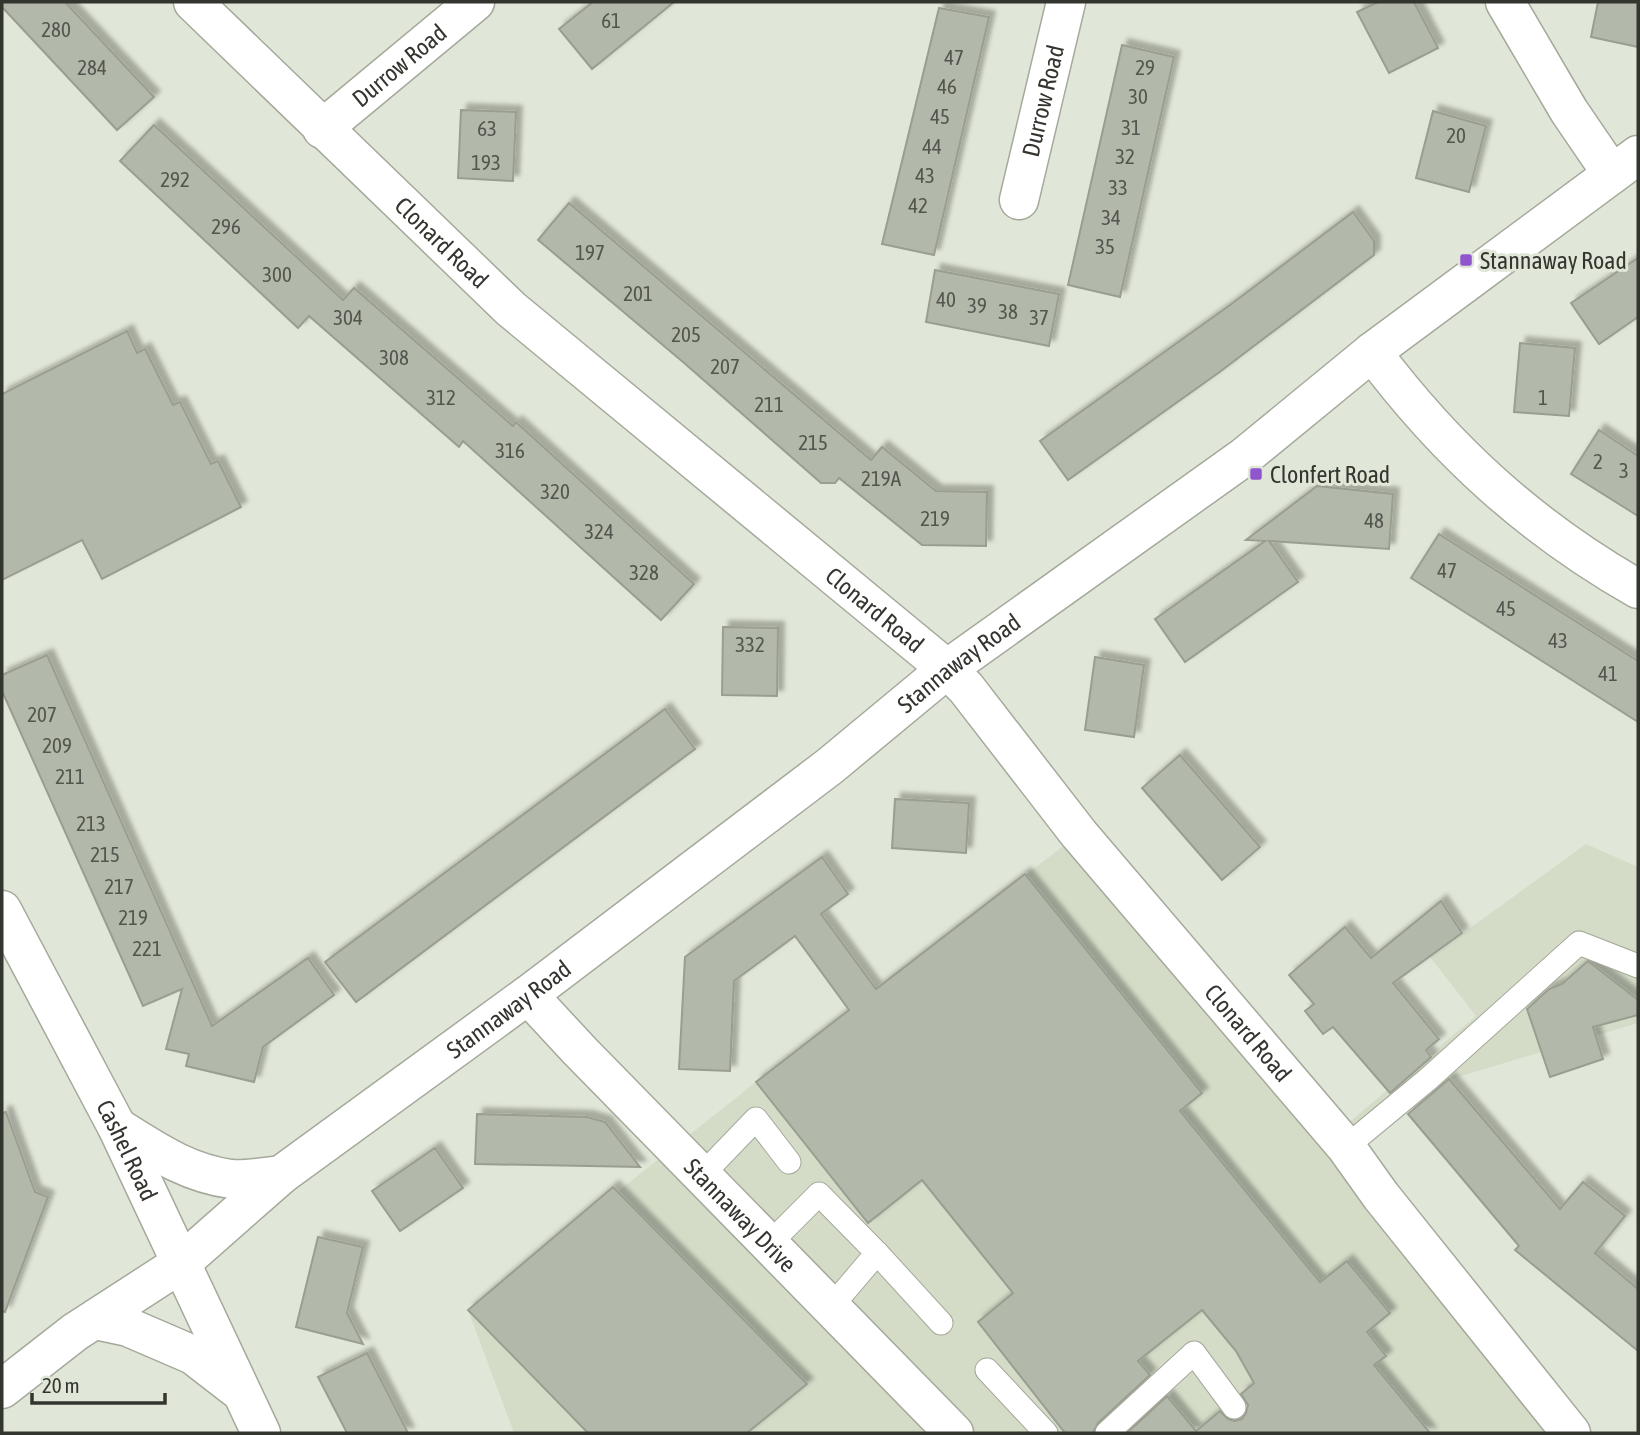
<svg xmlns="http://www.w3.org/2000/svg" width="1640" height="1435" font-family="'Asap Condensed',sans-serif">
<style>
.built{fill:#d4dcc7}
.building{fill:#b2b8aa;stroke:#999e91;stroke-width:2;filter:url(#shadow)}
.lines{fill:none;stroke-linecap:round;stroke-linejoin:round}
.service-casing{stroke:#a4a99b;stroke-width:25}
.minor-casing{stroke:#a4a99b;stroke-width:41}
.tertiary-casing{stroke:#a4a99b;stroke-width:41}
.service{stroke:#fff;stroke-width:23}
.minor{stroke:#fff;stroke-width:38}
.tertiary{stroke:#fff;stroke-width:38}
.poi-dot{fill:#8f56cd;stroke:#e1e7d8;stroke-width:2.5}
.labels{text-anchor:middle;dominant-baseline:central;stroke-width:6;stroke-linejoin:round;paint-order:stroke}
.number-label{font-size:21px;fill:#53564e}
.street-label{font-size:24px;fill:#33352f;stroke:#e1e7d8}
.poi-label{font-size:24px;fill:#33352f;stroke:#e1e7d8;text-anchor:start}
</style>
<defs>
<filter id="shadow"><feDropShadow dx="6" dy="-6" stdDeviation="2" flood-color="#0004"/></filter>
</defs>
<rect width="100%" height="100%" fill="#e1e7d8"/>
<path class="built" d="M1079 834 1335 1134 1476 1016 1430 957 1586 844 1638 867V1023L1438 1083 1346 1147 1572 1433H514L468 1310 756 1082Z"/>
<g class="building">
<path d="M2 2H65L154 97 117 130 2 7Z"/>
<path d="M593 2H674L592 69 559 29Z"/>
<path d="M1378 2H1414L1438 48 1389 73 1357 12Z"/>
<path d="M1598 2H1638V47L1591 37Z"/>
<path d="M939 8 989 17 934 255 882 244Z"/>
<path d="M1122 45 1174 57 1120 297 1068 285Z"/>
<path d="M461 110 516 112 513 181 458 178Z"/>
<path d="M1433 111 1486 126 1469 192 1416 178Z"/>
<path d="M154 125 343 300 354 288 513 426 516 422 694 584 661 620 463 441 459 447 309 316 298 328 120 161Z"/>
<path d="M569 203 871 460 882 447 936 491 987 492 986 546 922 545 839 478 835 483H821L683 362 538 240Z"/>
<path d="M1353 212 1374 241V255L1221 371 1068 480 1040 441 1230 305Z"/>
<path d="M1638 258V317L1599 344 1571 303Z"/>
<path d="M935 270 1059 294 1049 346 926 322Z"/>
<path d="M127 331 137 353 145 349 173 405 180 402 211 464 218 461 241 507 102 579 82 540 2 580V394Z"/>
<path d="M1520 343 1575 348 1569 416 1514 412Z"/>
<path d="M1599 430 1638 456V516L1571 474Z"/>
<path d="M1317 486 1393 494 1389 549 1269 541 1298 582 1185 662 1155 619 1265 541 1246 540Z"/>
<path d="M1439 534 1638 661V722L1411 578Z"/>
<path d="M723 627 778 628 777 696 722 695Z"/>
<path d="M47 655 212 1026 308 958 334 995 263 1047 254 1082 186 1066 189 1054 166 1049 182 989 143 1006 2 691V675Z"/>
<path d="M1095 657 1144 665 1134 737 1085 730Z"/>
<path d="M665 709 695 749 356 1002 325 962Z"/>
<path d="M1180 755 1260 847 1222 880 1142 788Z"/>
<path d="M895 799 969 803 966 853 892 848Z"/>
<path d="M822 857 848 894 821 914 876 989 1025 874 1202 1093 1180 1111 1320 1282 1347 1261 1390 1313 1367 1332 1386 1356 1374 1365 1430 1433H1127L1167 1396 1196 1431 1220 1411 1228 1419 1235 1421 1242 1419 1246 1413 1248 1405 1241 1394 1254 1383 1236 1351 1202 1310 1138 1361 1150 1375 1098 1423 1093 1433H1065L978 1322 1013 1293 922 1180 868 1223 756 1082 849 1010 795 936 734 981 730 1071 679 1069 685 957Z"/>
<path d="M1441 901 1462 933 1393 983 1439 1039 1426 1050 1431 1057 1390 1093 1333 1027 1323 1034 1305 1011 1314 1004 1289 975 1345 927 1371 958Z"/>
<path d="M1588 961 1638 1000V1015L1593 1027 1603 1059 1550 1077 1527 1009 1549 989 1562 984Z"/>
<path d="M1449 1079 1560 1209 1583 1182 1625 1216 1595 1253 1638 1289V1351L1515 1250 1519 1246 1408 1114Z"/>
<path d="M6 1112 35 1192 48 1197 5 1312 2 1311V1113Z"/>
<path d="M477 1114 587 1117 605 1122 640 1167 475 1164Z"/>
<path d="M435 1148 463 1188 400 1231 372 1191Z"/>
<path d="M613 1187 807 1384 747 1433H588L468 1310Z"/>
<path d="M318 1237 363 1247 347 1313 363 1344 296 1327Z"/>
<path d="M367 1353 383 1384 408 1433H347L318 1377Z"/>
</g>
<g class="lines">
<g class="service-casing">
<g id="service">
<path d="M1346 1147 1427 1080 1579 943 1638 966"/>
<path d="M702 1175 756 1119 789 1162"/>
<path d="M769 1244 819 1194 877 1253 831 1307"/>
<path d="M877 1253 941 1323"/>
<path d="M987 1370 1046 1433"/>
<path d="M1107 1433 1194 1353 1234 1407"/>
</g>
</g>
<g class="minor-casing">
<g id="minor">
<path id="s1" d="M193 2 511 309 947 669 966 688 1079 834 1346 1147 1381 1196 1571 1433"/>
<path d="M1505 2 1569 111 1612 174"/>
<path id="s2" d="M322 129 475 2"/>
<path id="s3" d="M1019 200 1066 2"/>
<path d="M1372 352C1446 451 1531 528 1638 589"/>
<path id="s4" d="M2 910 117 1127 261 1433"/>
<path id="s5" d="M528 995 579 1050 954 1433"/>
<path d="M117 1127C154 1150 186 1173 231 1179 247 1180 265 1177 281 1175"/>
<path d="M95 1320 128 1327 193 1355 237 1389"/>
</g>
</g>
<g class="tertiary-casing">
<g id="tertiary">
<path id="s6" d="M2 1389 75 1332 180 1264 281 1175 528 995 830 766 947 669 1244 457 1372 352 1638 155"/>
</g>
</g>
<use href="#service" class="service"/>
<use href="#minor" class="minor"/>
<use href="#tertiary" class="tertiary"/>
</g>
<g class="poi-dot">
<rect x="1459" y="253" width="14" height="14" rx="3.5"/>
<rect x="1249" y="467" width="14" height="14" rx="3.5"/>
</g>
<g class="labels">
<g class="number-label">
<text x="611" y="20">61</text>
<text x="56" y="29">280</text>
<text x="954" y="57">47</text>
<text x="92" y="67">284</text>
<text x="1145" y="67">29</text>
<text x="947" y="86">46</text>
<text x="1138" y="96">30</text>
<text x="940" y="116">45</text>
<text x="1131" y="127">31</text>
<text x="487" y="128">63</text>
<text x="1456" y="135">20</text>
<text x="932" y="146">44</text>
<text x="1125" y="156">32</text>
<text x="486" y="162">193</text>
<text x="925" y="175">43</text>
<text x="175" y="179">292</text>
<text x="1118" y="187">33</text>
<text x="918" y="205">42</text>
<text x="1111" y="217">34</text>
<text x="226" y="226">296</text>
<text x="1105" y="246">35</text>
<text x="590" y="252">197</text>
<text x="277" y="274">300</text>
<text x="638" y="293">201</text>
<text x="946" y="299">40</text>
<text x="977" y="305">39</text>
<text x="1008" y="311">38</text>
<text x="348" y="317">304</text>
<text x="1039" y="317">37</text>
<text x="686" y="334">205</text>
<text x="394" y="357">308</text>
<text x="725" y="366">207</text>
<text x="441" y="397">312</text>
<text x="1543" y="397">1</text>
<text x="769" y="404">211</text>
<text x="813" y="442">215</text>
<text x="510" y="450">316</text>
<text x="1598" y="461">2</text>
<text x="1624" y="470">3</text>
<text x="881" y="478">219A</text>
<text x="555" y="491">320</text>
<text x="935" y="518">219</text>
<text x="1374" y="520">48</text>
<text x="599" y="531">324</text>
<text x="1447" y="570">47</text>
<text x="644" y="572">328</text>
<text x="1506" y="608">45</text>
<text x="1558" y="640">43</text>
<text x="750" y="644">332</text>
<text x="1608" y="673">41</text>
<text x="42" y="714">207</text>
<text x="57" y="745">209</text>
<text x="70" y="776">211</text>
<text x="91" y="823">213</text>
<text x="105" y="854">215</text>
<text x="119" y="886">217</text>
<text x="133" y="917">219</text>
<text x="147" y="948">221</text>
</g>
<g class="street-label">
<text stroke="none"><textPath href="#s2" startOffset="100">Durrow Road</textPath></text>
<text stroke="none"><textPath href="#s3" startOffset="102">Durrow Road</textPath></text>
<text stroke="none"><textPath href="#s1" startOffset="346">Clonard Road</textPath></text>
<text stroke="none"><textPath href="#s1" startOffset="914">Clonard Road</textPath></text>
<text stroke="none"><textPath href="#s6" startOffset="1202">Stannaway Road</textPath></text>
<text stroke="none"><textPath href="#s6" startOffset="634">Stannaway Road</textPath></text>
<text stroke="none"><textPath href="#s1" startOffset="1480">Clonard Road</textPath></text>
<text stroke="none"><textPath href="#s4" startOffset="271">Cashel Road</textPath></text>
<text stroke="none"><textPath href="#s5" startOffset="306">Stannaway Drive</textPath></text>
</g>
<g class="poi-label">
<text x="1480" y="260">Stannaway Road</text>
<text x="1270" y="474">Clonfert Road</text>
</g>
</g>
<rect width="1640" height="1435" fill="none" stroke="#33352f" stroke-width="7"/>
<path d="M32 1393v10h133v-10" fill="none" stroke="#33352f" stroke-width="3.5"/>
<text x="42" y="1393" font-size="21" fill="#33352f" stroke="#e1e7d8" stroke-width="5" paint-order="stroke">20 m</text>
</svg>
